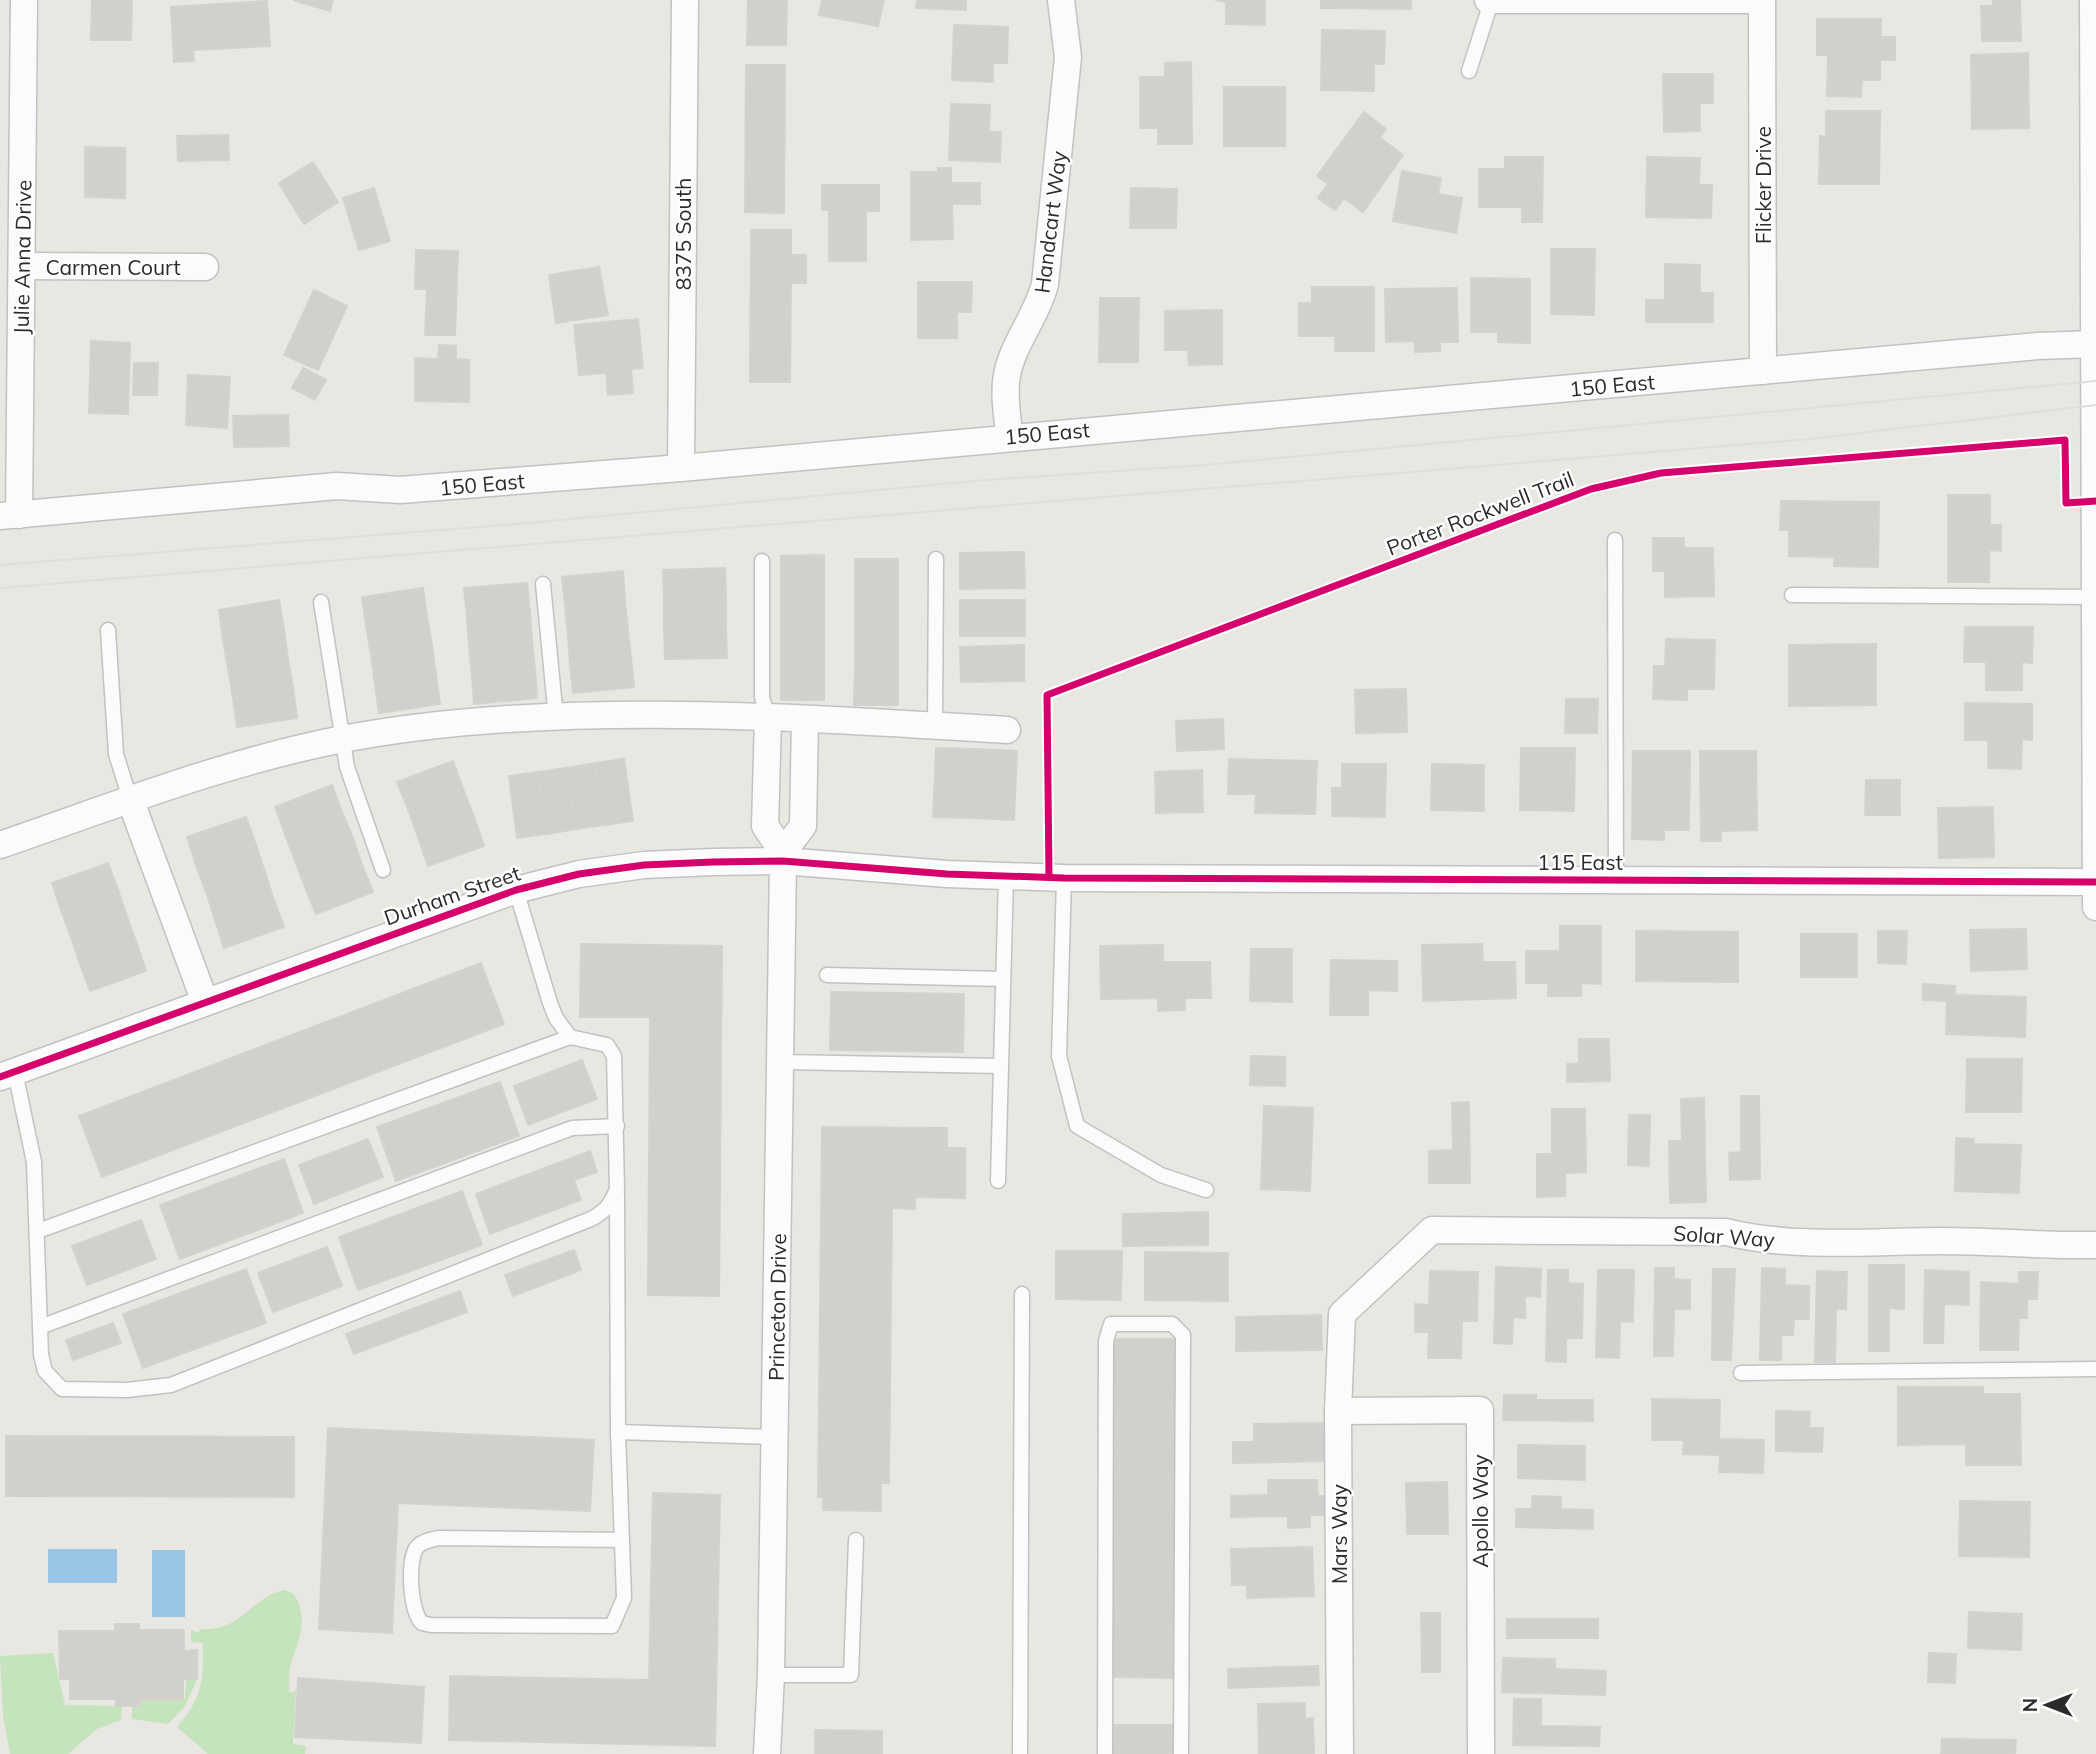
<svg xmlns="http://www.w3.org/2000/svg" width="2096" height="1754" font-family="Mulish,sans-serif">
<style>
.green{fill:#c5e3bc}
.water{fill:#99c5e6}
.building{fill:#d1d0cc;stroke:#d3d2ce;stroke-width:2}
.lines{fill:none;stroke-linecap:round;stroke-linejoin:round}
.lane-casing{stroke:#c2c2c2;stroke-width:17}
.street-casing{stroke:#c2c2c2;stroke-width:29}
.lane{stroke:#fcfbfb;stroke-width:14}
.street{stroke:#fcfbfb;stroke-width:26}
.tram{stroke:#dededf;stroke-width:2}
.cycleway-casing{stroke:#fff;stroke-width:11}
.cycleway{stroke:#d6006c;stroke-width:7}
.labels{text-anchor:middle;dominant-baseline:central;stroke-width:5;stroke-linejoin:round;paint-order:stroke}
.street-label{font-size:21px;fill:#2b2b2b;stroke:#fff}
</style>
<rect width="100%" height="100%" fill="#e8e7e2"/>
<g class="green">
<path d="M284 1590 294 1594C309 1619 299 1639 291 1663 288 1671 290 1683 289 1692H294L296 1688 293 1744 306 1746 305 1754H208L177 1727C203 1697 203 1682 203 1643L191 1642V1630L199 1633 200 1629C243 1632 248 1599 284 1590Z"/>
<path d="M53 1653 65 1705 122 1706 121 1720 97 1729 68 1754H10L3 1715 0 1656Z"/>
<path d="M186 1679H197L185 1706 168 1724 132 1719V1706L141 1705V1699H185Z"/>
</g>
<g class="water">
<rect x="48" y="1549" width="69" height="34"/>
<rect x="152" y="1550" width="33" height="67"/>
</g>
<g class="building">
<path d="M92 0H132L131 40H91Z"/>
<path d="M293 0H333L330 11Z"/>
<path d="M748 0H787L786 45H747Z"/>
<path d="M822 0H884L878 26 819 15Z"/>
<path d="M917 0H966V10L916 8Z"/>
<path d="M1215 0H1265V25L1226 24V2Z"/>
<path d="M1321 0H1411V9L1321 8Z"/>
<path d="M1993 0H2020L2021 41H1982L1981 6H1993Z"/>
<path d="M267 1 270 46 193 50 194 61 174 62 171 7Z"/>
<path d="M1817 19H1881V37H1895V60H1880V80H1862L1861 97 1827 96 1828 55H1817Z"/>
<path d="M954 25 1008 27 1007 63H993V82L952 80Z"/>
<path d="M1322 30 1385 31 1384 64H1374V91L1321 90Z"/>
<path d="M2028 53 2029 128 1972 129 1971 55Z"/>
<path d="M1191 62 1192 144H1158V128H1140V77H1165V63Z"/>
<path d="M746 65H785L784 213 745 212Z"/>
<path d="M1663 74H1713V103H1700V131L1664 132Z"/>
<rect x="1224" y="87" width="61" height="59"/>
<path d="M951 104 990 105 989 132H1001L1000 162 949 160Z"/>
<path d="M1826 111H1880L1879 184H1819L1820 136 1826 137Z"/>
<path d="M1364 112 1386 129 1380 138 1403 155 1363 212 1344 198 1335 210 1318 198 1328 184 1317 176Z"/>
<path d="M228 135 229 160 178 161 177 136Z"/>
<path d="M85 147 125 148V198L85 197Z"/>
<path d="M1505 157H1543L1542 222H1522V207H1479V169H1505Z"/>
<path d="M1647 157 1700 158 1699 185H1712L1711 218 1646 217Z"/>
<path d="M313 162 338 202 304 224 279 183Z"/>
<path d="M938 168H951V183H980V204H952L953 239 911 240V172H938Z"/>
<path d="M1402 171 1441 178 1438 194 1462 198 1456 233 1393 221Z"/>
<path d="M822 185H879V211H866V261H829V210H822Z"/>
<path d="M374 188 390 241 359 250 343 198Z"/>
<path d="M1131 188 1177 189 1176 228H1130Z"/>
<path d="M751 230H791V255H806V283H791L790 382H750Z"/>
<path d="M1551 249H1595L1594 315 1551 314Z"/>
<path d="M416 250 458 251 455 335H425L427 289H415Z"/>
<path d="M1665 264 1700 265V293H1713V322H1646V300H1665Z"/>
<path d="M599 267 608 315 556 323 549 275Z"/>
<path d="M1471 278 1530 279V343L1498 342V332H1471Z"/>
<path d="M918 282H972L971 312H957V338H918Z"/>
<path d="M1312 287H1374V351H1335V336H1299V303H1312Z"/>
<path d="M1457 288 1458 342H1440V351L1415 352 1414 341 1386 342 1385 289Z"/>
<path d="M314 290 347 306 318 370 284 355Z"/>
<path d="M1100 298H1139L1138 362H1099Z"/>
<path d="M1222 310V364L1189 365 1188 350H1165V311Z"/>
<path d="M638 319 643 368 631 369 633 393 608 395 606 373 579 375 574 325Z"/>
<path d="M91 341 130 343 128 414 89 413Z"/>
<path d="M439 345 456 346V359L469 360V402L415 401V358L438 359Z"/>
<path d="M134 363H158L157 395H133Z"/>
<path d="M303 368 326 380 315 400 292 388Z"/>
<path d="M188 375 230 377 227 428 186 425Z"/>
<path d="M288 415 289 446 234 447 233 416Z"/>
<path d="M1948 495H1990V525H2001V551L1989 550V582H1948Z"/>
<path d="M1781 501 1879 502 1878 567 1834 566V557L1789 556V530H1780Z"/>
<path d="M1653 538H1684V548H1713L1714 596 1665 597V571H1653Z"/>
<path d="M1024 552 1025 588 960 589V553Z"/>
<path d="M824 555V592H781V556Z"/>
<rect x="855" y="559" width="43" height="37"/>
<path d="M725 568 726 598 664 599 663 570Z"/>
<path d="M623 571 625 601 565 606 562 577Z"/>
<path d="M527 583 530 612 467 617 464 588Z"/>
<path d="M423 588 427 617 366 626 362 597Z"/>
<rect x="781" y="592" width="43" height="36"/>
<rect x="855" y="596" width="43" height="36"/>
<path d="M726 598V627L664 629V599Z"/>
<path d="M279 600 284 630 223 640 219 610Z"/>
<rect x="960" y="600" width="65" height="36"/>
<path d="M625 601 628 630 568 635 565 606Z"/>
<path d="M530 612 532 641 469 646 467 617Z"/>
<path d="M427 617 432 646 371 655 366 626Z"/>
<path d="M726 627 727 658 665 659 664 629Z"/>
<path d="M1965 627H2033L2032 663 2022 662V690H1986V662H1964Z"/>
<path d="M781 628H824V664L781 665Z"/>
<path d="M284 630 288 659 228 668 223 640Z"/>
<path d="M628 630 631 658 570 664 568 635Z"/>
<rect x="855" y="632" width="43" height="37"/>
<path d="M1666 639 1715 640 1714 689H1687V700L1653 699 1654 666H1665Z"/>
<path d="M532 641 535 669 472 675 469 646Z"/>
<path d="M1876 644V705L1789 706V645Z"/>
<path d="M1024 645V681L961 682 960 647Z"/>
<path d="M432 646 436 675 375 684 371 655Z"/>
<path d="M631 658 634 687 573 693 570 664Z"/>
<path d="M288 659 293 688 233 698 228 668Z"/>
<path d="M824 664V700H781V665Z"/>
<path d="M535 669 537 698 474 704 472 675Z"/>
<path d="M855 669H898V705H854Z"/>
<path d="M436 675 440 704 379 713 375 684Z"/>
<path d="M293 688 297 718 237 727 233 698Z"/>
<path d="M1406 689 1407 732 1356 733 1355 690Z"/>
<path d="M1566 699H1598L1597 733H1565Z"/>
<path d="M1965 703 2032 704V740L2022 739 2021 769 1988 768V740H1965Z"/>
<path d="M1223 719 1224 749 1177 751 1176 721Z"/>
<path d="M936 748 976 749 974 818 933 817Z"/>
<path d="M1521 748H1575L1574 811 1520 810Z"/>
<path d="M976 749 1017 751 1014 820 974 818Z"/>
<path d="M1633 751H1690L1689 830H1664V840L1632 839Z"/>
<path d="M1700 751H1756L1757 830 1721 831V841H1701Z"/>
<path d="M624 759 633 821 604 825 595 763Z"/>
<path d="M1229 759 1317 761 1315 814 1255 813 1256 794H1228Z"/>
<path d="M453 761 463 789 408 809 397 782Z"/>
<path d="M595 763 604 825 576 829 566 768Z"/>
<path d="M1342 764H1386L1385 817 1332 816V788H1342Z"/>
<path d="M1432 764 1484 765V811L1431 810Z"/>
<path d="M566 768 576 829 547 834 538 772Z"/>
<path d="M1202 770 1203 812 1156 813 1155 772Z"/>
<path d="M538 772 547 834 517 838 509 776Z"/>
<path d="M1866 780H1900V815H1865Z"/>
<path d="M332 785 342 812 285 834 275 807Z"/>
<path d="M463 789 474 817 418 837 408 809Z"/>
<path d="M1993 807 1994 857 1939 858 1938 808Z"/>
<path d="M342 812 353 838 295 861 285 834Z"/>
<path d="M246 817 256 845 196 865 187 837Z"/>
<path d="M474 817 484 846 428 866 418 837Z"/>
<path d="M353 838 362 865 305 887 295 861Z"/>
<path d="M256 845 265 872 206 892 196 865Z"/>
<path d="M108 863 118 890 61 910 52 883Z"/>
<path d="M362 865 373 892 316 914 305 887Z"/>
<path d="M265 872 274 900 215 920 206 892Z"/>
<path d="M118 890 127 917 71 937 61 910Z"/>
<path d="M274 900 284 927 224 948 215 920Z"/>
<path d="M127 917 137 944 80 964 71 937Z"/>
<path d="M1560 926H1601V984L1581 983V996H1548V983H1526V951H1560Z"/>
<path d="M2026 929 2027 969 1971 971 1970 930Z"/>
<path d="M1636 931 1738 932V982L1636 981Z"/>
<path d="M1878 931H1907L1906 964 1878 963Z"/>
<rect x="1801" y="934" width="56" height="43"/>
<path d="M137 944 146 971 90 991 80 964Z"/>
<path d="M581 944 722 946 719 1296 648 1295 650 1017H580Z"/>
<path d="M1482 944 1483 962H1515L1516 998 1423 1001 1422 945Z"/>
<path d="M1163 945V962H1210L1211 998H1185V1010L1158 1011V998L1101 999 1100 946Z"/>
<path d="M1251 949H1292V1002L1250 1001Z"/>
<path d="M1331 960 1397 961V991L1368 990V1015H1330Z"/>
<path d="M481 963 504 1024 102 1177 79 1116Z"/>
<path d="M1923 984 1955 986V995L2026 997 2025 1037 1946 1034 1947 1001 1923 1000Z"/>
<path d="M831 992 964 994 963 1052 830 1050Z"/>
<path d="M1579 1039H1609L1610 1081 1567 1082V1064L1579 1063Z"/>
<path d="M1251 1056 1285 1057V1086L1250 1085Z"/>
<path d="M1967 1059H2022L2021 1112H1966Z"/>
<path d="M582 1060 597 1099 528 1125 514 1086Z"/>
<path d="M500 1082 519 1136 396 1181 377 1127Z"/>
<path d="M1741 1096H1759L1760 1179 1730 1180 1729 1153 1741 1152Z"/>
<path d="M1704 1098 1706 1202 1670 1203 1669 1141H1682L1681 1099Z"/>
<path d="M1469 1102 1470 1183H1429V1151L1453 1150 1452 1103Z"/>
<path d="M1264 1106 1313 1108 1310 1191 1261 1189Z"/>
<path d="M1552 1109H1585L1586 1172 1565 1173V1196L1537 1197V1154H1552Z"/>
<path d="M1629 1115H1650L1649 1166 1628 1165Z"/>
<path d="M822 1127 947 1128V1148H965V1198L915 1197V1209L892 1208 889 1483H881V1511L823 1510V1497H818Z"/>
<path d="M1956 1138 1974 1139 1973 1144 2021 1145 2019 1193 1955 1191Z"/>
<path d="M368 1139 383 1177 314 1204 299 1165Z"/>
<path d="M590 1151 597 1172 574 1180 581 1200 490 1234 476 1194Z"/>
<path d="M284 1159 303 1213 180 1259 160 1205Z"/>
<path d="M462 1191 482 1245 358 1290 339 1237Z"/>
<path d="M1208 1212V1245L1123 1246V1214Z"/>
<path d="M141 1220 156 1259 87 1285 72 1246Z"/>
<path d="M327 1247 342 1286 273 1312 258 1273Z"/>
<path d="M574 1250 581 1270 513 1296 505 1275Z"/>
<path d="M1056 1251H1122L1121 1300 1056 1299Z"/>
<path d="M1145 1252 1228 1253V1301L1145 1300Z"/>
<path d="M1869 1265H1904V1309L1889 1308V1351H1869Z"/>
<path d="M1496 1267 1541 1269 1540 1297 1525 1296V1318L1513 1317 1512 1344 1494 1343Z"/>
<path d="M1655 1268H1674V1279L1690 1280V1309H1674L1673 1356H1654Z"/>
<path d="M1762 1268 1785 1269V1285L1809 1286V1319H1794L1793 1335H1781V1360H1760Z"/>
<path d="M246 1269 266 1323 143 1368 123 1314Z"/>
<path d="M1713 1269H1735L1731 1360H1712Z"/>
<path d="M1548 1270H1568V1283L1583 1284 1582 1338H1566V1362L1546 1361Z"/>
<path d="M1598 1270H1634L1633 1322 1620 1321 1619 1358 1596 1357Z"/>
<path d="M1925 1270 1969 1272V1305L1944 1304 1943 1343H1924Z"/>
<path d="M1430 1271 1478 1272 1477 1321H1462L1461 1358H1428L1429 1332H1415V1304L1429 1305Z"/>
<path d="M1817 1271 1847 1272 1846 1309H1836L1835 1362H1815Z"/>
<path d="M2019 1272H2038L2037 1299H2027V1318H2019L2018 1350H1980L1981 1282 2019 1284Z"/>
<path d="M460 1291 467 1312 354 1354 346 1334Z"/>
<path d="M1321 1315 1322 1350 1236 1351V1317Z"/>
<path d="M113 1323 121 1343 73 1360 66 1340Z"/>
<path d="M1114 1339H1176L1175 1678 1113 1677Z"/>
<path d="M1898 1387H1983V1394H2020L2021 1465H1966V1444L1898 1445Z"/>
<path d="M1504 1395H1536V1400H1593V1421L1503 1420Z"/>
<path d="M1652 1399 1720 1400 1719 1439 1764 1440 1763 1473 1719 1472 1720 1455 1683 1454 1684 1440H1652Z"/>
<path d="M1776 1411 1810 1412 1809 1428H1823L1822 1452 1776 1451Z"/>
<path d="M1326 1423 1327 1461 1233 1463V1442H1254V1424Z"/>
<path d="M328 1428 594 1440 590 1511 398 1503 392 1633 319 1629Z"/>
<path d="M6 1436 294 1437V1497L6 1496Z"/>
<path d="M1518 1445 1585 1446V1480L1518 1478Z"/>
<path d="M1268 1480H1317L1318 1496H1328V1515H1310V1527L1288 1528V1516L1231 1517V1496L1268 1495Z"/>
<path d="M1447 1482 1448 1534H1407L1406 1483Z"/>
<path d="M653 1493 720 1495 715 1746 449 1740 450 1676 649 1680Z"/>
<path d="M1532 1496 1561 1497V1509L1593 1510V1529L1516 1527V1509H1532Z"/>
<path d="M1960 1501 2030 1502 2029 1557 1959 1556Z"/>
<path d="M1312 1547 1314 1596 1247 1598V1585H1232L1231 1549Z"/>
<path d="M1969 1612 2022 1614 2021 1650 1968 1648Z"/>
<path d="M1421 1613H1440V1672H1422Z"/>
<rect x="1507" y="1619" width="91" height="19"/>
<path d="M115 1624H139V1630H184V1651L197 1650V1679H183V1699H141V1706H116V1699H70V1679H60L59 1631H115Z"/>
<path d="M1929 1653 1956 1654 1955 1683 1928 1682Z"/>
<path d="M1503 1658 1555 1659V1669L1606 1671 1605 1695 1502 1692Z"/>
<path d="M1318 1666 1319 1685 1228 1688V1669Z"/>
<path d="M298 1678 424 1687 421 1743 295 1737Z"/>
<path d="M1514 1699H1541V1726L1600 1727 1599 1746 1513 1745Z"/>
<path d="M1305 1703V1719L1313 1718 1314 1754H1259L1258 1704Z"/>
<rect x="1113" y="1725" width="62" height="29"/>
<path d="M815 1730 882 1731V1754H815Z"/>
<path d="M1942 1739 2016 1740 2015 1754H1941Z"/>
</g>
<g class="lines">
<g class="lane-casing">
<g id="lane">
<path d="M1469 71 1491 2"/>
<path d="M1615 540 1616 880"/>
<path d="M762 561V697L768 719"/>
<path d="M543 584 556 718"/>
<path d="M1792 595 2094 597"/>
<path d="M321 602 347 767 383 870"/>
<path d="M108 630 116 754 130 799"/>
<path d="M935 725 936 559"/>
<path d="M1064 878 1059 1056 1077 1126 1161 1175 1206 1190"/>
<path d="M827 975 1003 979"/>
<path d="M782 1062 1001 1066"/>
<path d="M15 1072 34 1162 41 1355 45 1371 62 1389 127 1390 171 1385 591 1219C605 1212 611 1204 617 1189L614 1056 607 1045 570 1037 556 1018 550 1003 516 890"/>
<path d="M998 1181 1006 876"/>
<path d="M617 1194 618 1432 775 1437"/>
<path d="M38 1231 570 1037"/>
<path d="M40 1327 572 1128 617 1126"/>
<path d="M1741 1373 2096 1369"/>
<path d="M618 1432 624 1598 612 1626 431 1625 422 1623C410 1611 407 1561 417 1547 422 1541 431 1540 438 1538L622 1540"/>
<path d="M771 1675H851L856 1540"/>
<path d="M1020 1754 1022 1294"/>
<path d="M1105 1754 1106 1341 1111 1324H1172L1183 1335 1181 1754"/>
</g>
</g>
<g class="street-casing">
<g id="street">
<path d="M1488 0H1762"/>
<path d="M1762 0 1763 371"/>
<path d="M2093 0 2096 907"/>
<path d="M22 266 205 267"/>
<path d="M1009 436C1008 417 1003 395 1007 375 1013 343 1037 316 1045 284L1068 57 1061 0"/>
<path d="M681 468 685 0"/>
<path d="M19 515 24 0"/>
<path d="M0 516 337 486 400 490 681 468 2038 346 2096 344"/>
<path d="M130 799 205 1002"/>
<path d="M0 845C111 807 222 763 338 740 549 699 792 717 1007 730"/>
<path d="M783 852 803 826 805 720"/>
<path d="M0 1077 516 890 579 874 644 865 713 862 783 861 947 874 1064 878 2095 882"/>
<path d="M1338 1411 1480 1410 1481 1754"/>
<path d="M767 1754 771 1675 783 861V852L765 826 768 719"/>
<path d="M1340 1754 1338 1411 1342 1314 1432 1230 1726 1232C1795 1249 1870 1241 1940 1241 1993 1241 2044 1246 2096 1245"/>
</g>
</g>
<use href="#lane" class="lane"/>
<use href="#street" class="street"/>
<g class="tram">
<path d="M0 565 528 523 985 480 1205 465 2096 381"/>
<path d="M0 588 1810 439 2096 405"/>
</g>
<g class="cycleway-casing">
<g id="cycleway">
<path d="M1049 877 1047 695 1591 489 1661 473 2065 440 2066 503 2096 501"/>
<path d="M0 1077 516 890 579 874 644 865 713 862 783 861 947 874 1064 878 2095 882"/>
</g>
</g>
<use href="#cycleway" class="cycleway"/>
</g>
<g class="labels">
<g class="street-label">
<text transform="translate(1763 185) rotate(-90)">Flicker Drive</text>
<text transform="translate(1050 222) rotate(-83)">Handcart Way</text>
<text transform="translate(683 234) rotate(-90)">8375 South</text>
<text transform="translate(22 257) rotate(-89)">Julie Anna Drive</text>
<text x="113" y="267">Carmen Court</text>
<text transform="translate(1612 385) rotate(-5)">150 East</text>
<text transform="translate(1047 433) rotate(-5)">150 East</text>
<text transform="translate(482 484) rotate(-5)">150 East</text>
<text transform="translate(1480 513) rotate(-21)">Porter Rockwell Trail</text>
<text x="1580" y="862">115 East</text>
<text transform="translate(452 895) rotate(-19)">Durham Street</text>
<text transform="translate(1724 1236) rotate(4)">Solar Way</text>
<text transform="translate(777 1307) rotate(-89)">Princeton Drive</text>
<text transform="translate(1480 1511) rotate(-90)">Apollo Way</text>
<text transform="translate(1339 1534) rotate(-90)">Mars Way</text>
</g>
</g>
<g transform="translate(2047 1705) rotate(270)" stroke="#ffffff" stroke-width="5" paint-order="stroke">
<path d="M0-5L12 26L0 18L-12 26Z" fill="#2b2b2b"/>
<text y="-10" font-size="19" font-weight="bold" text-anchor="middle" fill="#2b2b2b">N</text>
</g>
</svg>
